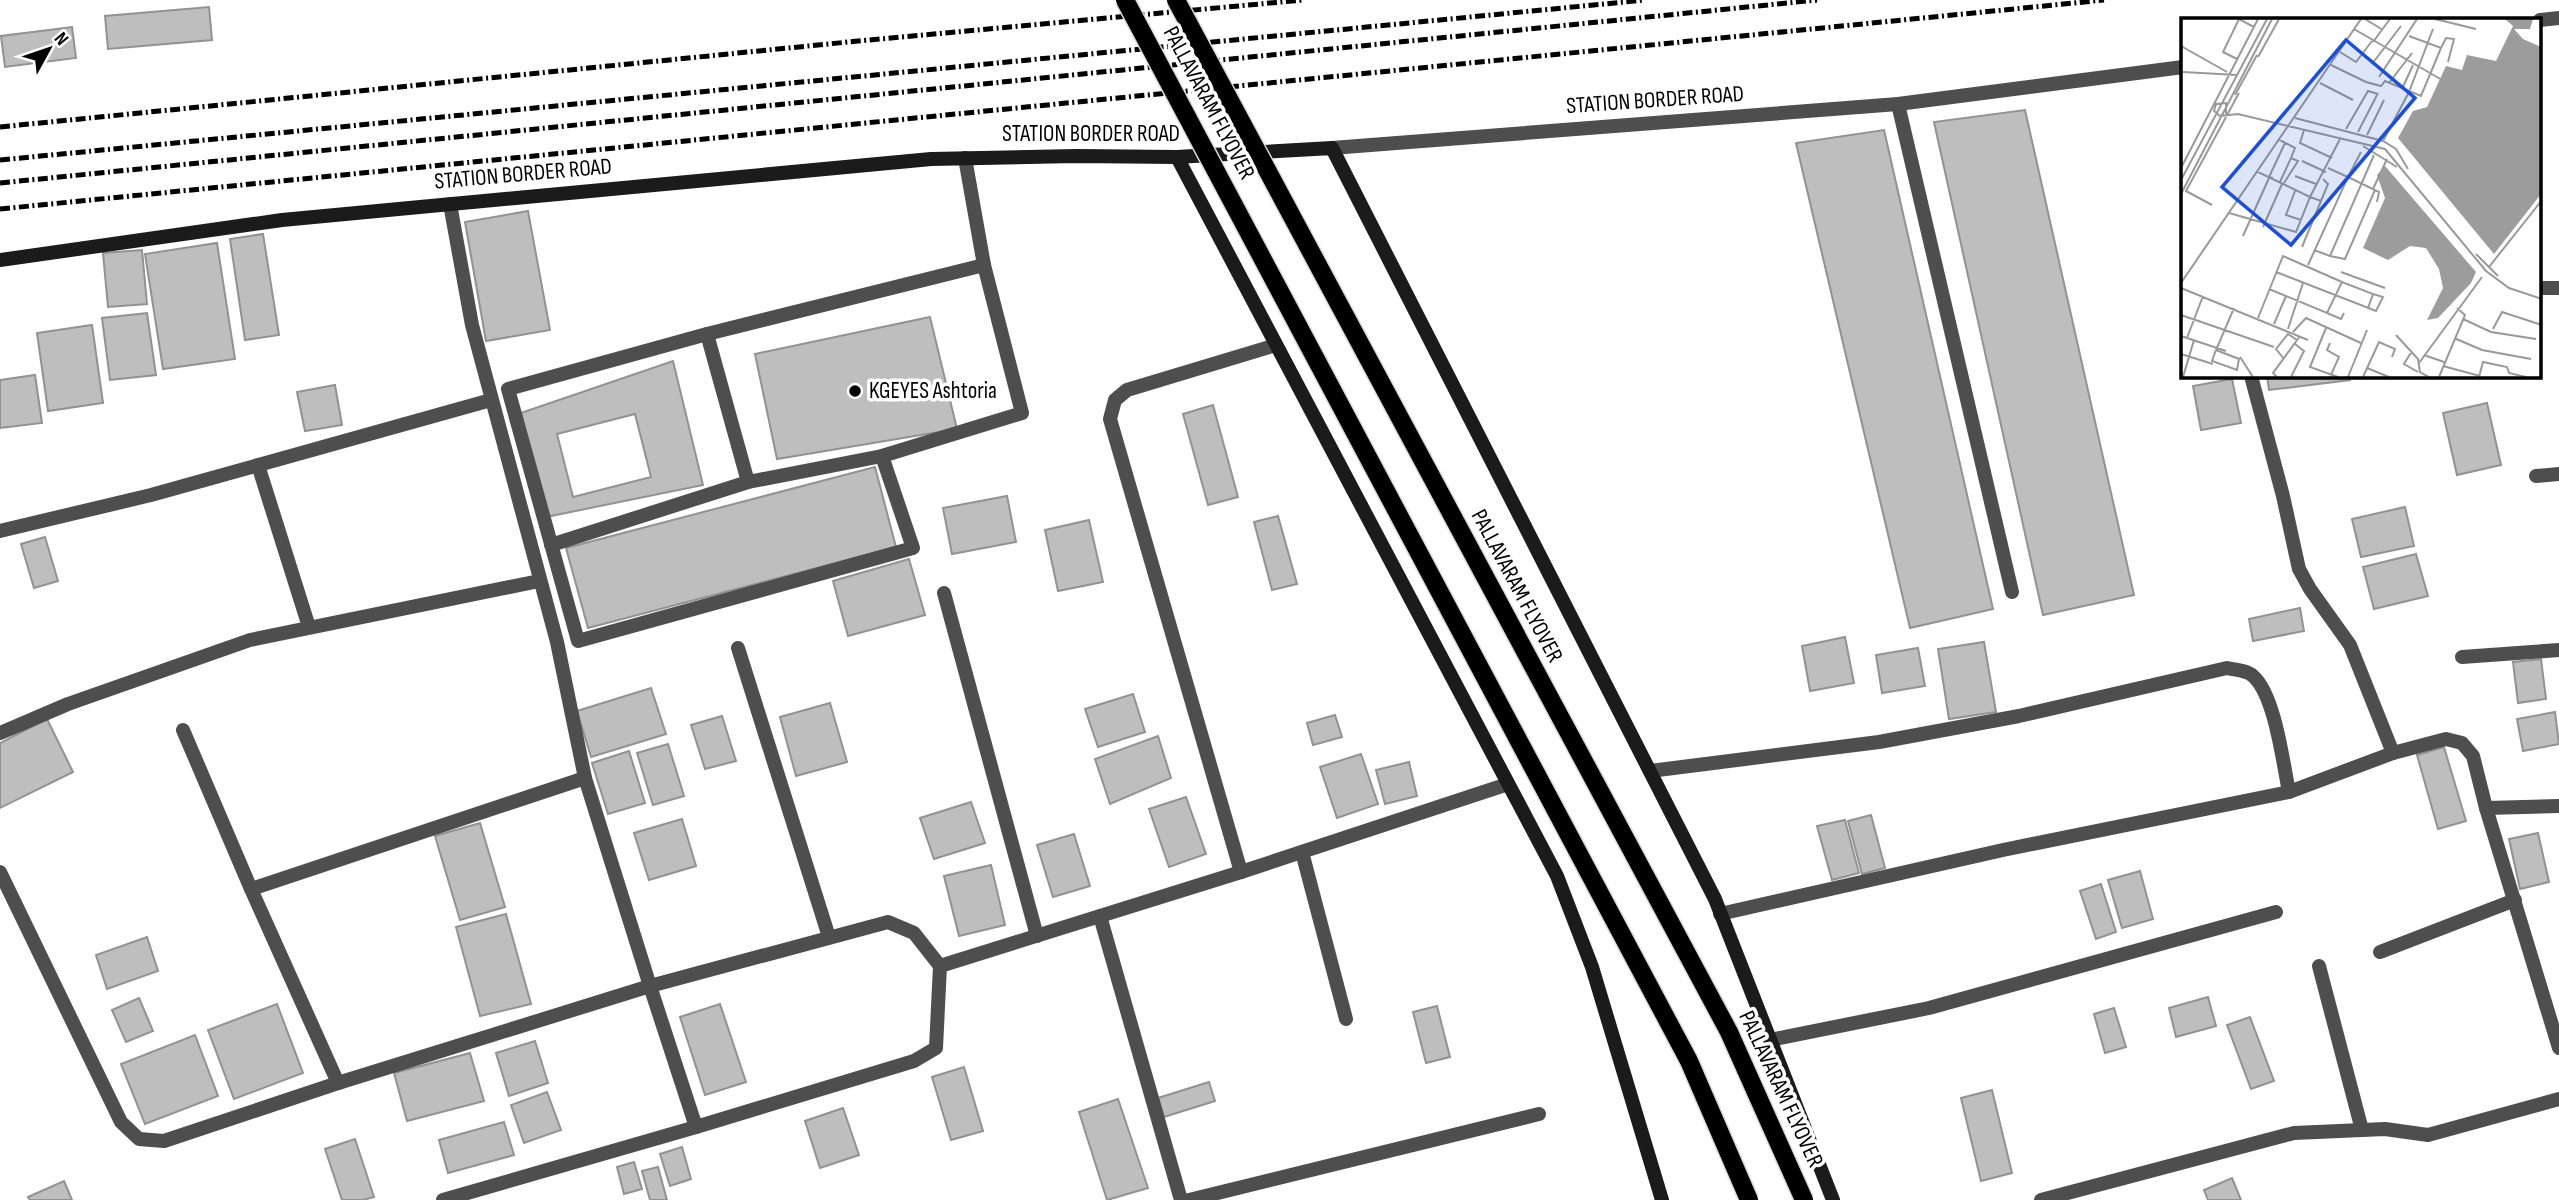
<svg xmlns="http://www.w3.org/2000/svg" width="2559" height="1200" font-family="'Sofia Sans Condensed',sans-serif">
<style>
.building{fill:#bebebe;stroke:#929292;stroke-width:2;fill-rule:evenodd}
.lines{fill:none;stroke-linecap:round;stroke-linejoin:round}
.street{stroke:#4e4e4e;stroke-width:14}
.secondary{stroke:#1b1b1b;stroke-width:14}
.rail{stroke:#000;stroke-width:5;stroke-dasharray:10 3.5 2 3.5;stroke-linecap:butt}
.primary-bridge-casing{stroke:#dbdbdb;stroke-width:21;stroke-linecap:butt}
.primary-bridge{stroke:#000;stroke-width:18}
.poi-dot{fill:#000;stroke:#fff;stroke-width:2.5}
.labels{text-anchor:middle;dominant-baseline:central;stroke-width:7;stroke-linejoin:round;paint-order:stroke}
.street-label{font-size:23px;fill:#000;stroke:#fff}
.poi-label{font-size:23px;fill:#000;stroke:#fff;text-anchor:start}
.inset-road{fill:none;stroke:#999;stroke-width:2}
.view{fill:#1d4ed8;fill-opacity:0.15;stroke:#1d4ed8;stroke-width:3.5}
.inset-edge{fill:none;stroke:#000;stroke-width:3.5}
</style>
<rect width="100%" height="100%" fill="#fff"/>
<g class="building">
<path d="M209 7 212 40 108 49 105 16Z"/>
<path d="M72 27 76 58 5 67 1 36Z"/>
<path d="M2025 110 2134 595 2043 615 1934 122Z"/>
<path d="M1884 130 1993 609 1910 628 1796 143Z"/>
<path d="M528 211 550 330 486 341 465 222Z"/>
<path d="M263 234 279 335 245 340 230 239Z"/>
<path d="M217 243 235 359 163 369 145 254Z"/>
<path d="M142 250 147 304 108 307 103 253Z"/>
<path d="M147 313 156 375 110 380 102 318Z"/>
<path d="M930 317 957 429 777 459 755 354Z"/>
<path d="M92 325 103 403 48 411 37 333Z"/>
<path d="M673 361 703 485 546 517 521 413ZM635 414 651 477 573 497 557 434Z"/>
<path d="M35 375 42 423 0 428V380Z"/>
<path d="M2267 376H2350V380L2269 390Z"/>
<path d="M2232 379 2241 423 2201 430 2193 386Z"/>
<path d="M335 385 342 425 305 431 297 392Z"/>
<path d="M2487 403 2501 465 2457 475 2443 413Z"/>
<path d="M1213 405 1238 497 1208 505 1183 414Z"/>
<path d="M875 467 896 547 588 628 566 548Z"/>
<path d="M1007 496 1016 542 952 554 943 508Z"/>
<path d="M2405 507 2414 546 2361 557 2352 519Z"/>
<path d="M1278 516 1297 584 1272 590 1254 522Z"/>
<path d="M1089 520 1103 582 1058 591 1045 530Z"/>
<path d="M45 537 58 581 34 588 21 544Z"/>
<path d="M2416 554 2428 596 2374 609 2363 567Z"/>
<path d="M909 559 925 615 848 636 833 581Z"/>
<path d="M2300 608 2304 631 2253 641 2249 619Z"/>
<path d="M1845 637 1854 683 1810 691 1802 646Z"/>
<path d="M1984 642 1996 712 1949 719 1938 649Z"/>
<path d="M1918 648 1925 686 1882 693 1876 655Z"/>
<path d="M2541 659 2546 699 2518 703 2513 662Z"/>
<path d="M651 688 666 734 591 757 577 711Z"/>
<path d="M1133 694 1145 732 1098 747 1085 709Z"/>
<path d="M830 703 847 762 796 776 780 717Z"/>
<path d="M2555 712 2559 744 2523 751 2517 719Z"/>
<path d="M1335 715 1342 737 1313 745 1307 723Z"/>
<path d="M722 716 736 761 705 769 691 725Z"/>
<path d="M47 719 73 772 0 808V743Z"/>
<path d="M1158 736 1171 778 1110 804 1095 759Z"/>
<path d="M668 744 684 796 653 805 637 753Z"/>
<path d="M2444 747 2466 821 2438 829 2417 755Z"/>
<path d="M629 751 645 803 608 814 592 763Z"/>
<path d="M1361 754 1378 804 1337 818 1320 767Z"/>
<path d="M1409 762 1417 796 1385 804 1376 770Z"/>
<path d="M1186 797 1206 854 1169 867 1149 809Z"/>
<path d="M971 802 985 843 934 859 920 818Z"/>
<path d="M1871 815 1885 868 1862 874 1848 821Z"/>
<path d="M682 819 696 866 649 880 634 833Z"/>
<path d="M1845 820 1859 873 1832 880 1817 826Z"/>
<path d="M480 823 505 907 460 920 435 836Z"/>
<path d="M2538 833 2549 882 2520 889 2509 839Z"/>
<path d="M1074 834 1090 886 1053 897 1037 845Z"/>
<path d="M991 865 1005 925 959 936 944 876Z"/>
<path d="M2140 871 2153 919 2122 928 2108 880Z"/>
<path d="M2101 884 2116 932 2096 939 2080 891Z"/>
<path d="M506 914 531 1004 480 1016 456 927Z"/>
<path d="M147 937 158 971 107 989 96 955Z"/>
<path d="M2208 997 2216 1026 2176 1037 2169 1008Z"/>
<path d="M139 998 153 1031 126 1042 112 1010Z"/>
<path d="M277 1004 303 1073 234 1099 208 1030Z"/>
<path d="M720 1004 746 1082 705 1095 680 1017Z"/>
<path d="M1437 1006 1450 1057 1426 1063 1413 1012Z"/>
<path d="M2114 1008 2126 1047 2105 1053 2094 1014Z"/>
<path d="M2250 1017 2274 1081 2251 1089 2227 1025Z"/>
<path d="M195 1035 218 1096 145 1124 121 1064Z"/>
<path d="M535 1041 548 1083 509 1096 496 1053Z"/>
<path d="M470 1053 484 1101 407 1121 394 1073Z"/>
<path d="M964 1067 983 1131 951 1140 932 1077Z"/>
<path d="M1209 1082 1215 1101 1164 1117 1158 1098Z"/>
<path d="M1992 1090 2012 1173 1981 1181 1961 1098Z"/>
<path d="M547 1092 561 1130 524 1143 511 1105Z"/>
<path d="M1118 1099 1148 1188 1107 1200 1079 1112Z"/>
<path d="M843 1108 859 1155 820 1168 805 1121Z"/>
<path d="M504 1122 514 1155 448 1173 439 1140Z"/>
<path d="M355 1139 374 1197 363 1200H342L325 1149Z"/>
<path d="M682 1147 691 1179 670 1186 660 1154Z"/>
<path d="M634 1162 642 1189 624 1194 617 1167Z"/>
<path d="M658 1167 667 1200H650L642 1171Z"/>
<path d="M2232 1178 2241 1200H2208L2204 1190Z"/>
<path d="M64 1181 72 1200H30L28 1197Z"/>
</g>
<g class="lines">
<g class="street">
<path d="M2540 20 2559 18"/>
<path d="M1898 104 2012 592"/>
<path d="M1332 148 1898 104 2183 67"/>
<path d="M2540 288H2559"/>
<path d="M707 334 748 482"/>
<path d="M2251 376 2283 496 2299 569 2310 589 2350 645 2393 753"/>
<path d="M882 456 1022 413 984 265 965 158"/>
<path d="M258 465 309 627"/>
<path d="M2536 476 2559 474"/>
<path d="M0 531 151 495 491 400"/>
<path d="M551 545 748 482 882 456 913 548 578 641 508 389 707 334 984 265"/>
<path d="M944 593 1037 936"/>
<path d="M738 648 829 937"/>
<path d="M2462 657 2559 650"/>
<path d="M183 730 251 889"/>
<path d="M0 733 68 704 250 640 539 581"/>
<path d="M1650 771 1879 742 2019 716 2227 668C2235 670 2247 670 2253 676 2275 695 2283 763 2289 792"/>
<path d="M2486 808 2559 806"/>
<path d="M1302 852 1346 1019"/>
<path d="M0 872 121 1122 139 1139 164 1141 338 1083 650 986 585 778 557 642 472 325 450 204"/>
<path d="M1241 872 1110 419 1115 400 1127 390 1276 345"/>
<path d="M1720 914 2003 850 2289 792 2393 753 2446 739 2462 743 2473 756 2486 808 2559 1048"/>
<path d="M1100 916 1181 1200"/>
<path d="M2380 952 2515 900"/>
<path d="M940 966 936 1048 914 1061 696 1127 650 986 888 922 914 933 940 966 1241 872 1508 784"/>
<path d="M2319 966 2362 1130"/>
<path d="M1770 1040 1929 1008 2276 912"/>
<path d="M338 1083 251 889 585 778"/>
<path d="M443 1200 696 1127"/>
<path d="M1189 1200 1539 1114"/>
<path d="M2041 1200 2294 1133 2385 1129 2428 1135 2559 1099"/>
</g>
<g class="secondary">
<path d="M1177 157 1557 876 1592 967 1662 1200"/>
<path d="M0 260 282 220 931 159 1076 156 1177 157 1332 148 1715 899 1833 1200"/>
</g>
<g class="rail">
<path d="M0 127 858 41 1303 0"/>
<path d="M0 160 1645 0"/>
<path d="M0 183 1817 0"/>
<path d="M0 209 2104 0"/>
</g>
<g class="primary-bridge-casing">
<g id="primary-bridge">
<path d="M1125 0 1689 1061 1749 1200"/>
<path d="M1176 0 1729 1032 1804 1200"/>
</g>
</g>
<use href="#primary-bridge" class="primary-bridge"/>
</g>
<circle class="poi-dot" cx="855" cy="391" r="7"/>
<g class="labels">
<g class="street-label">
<text transform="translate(1655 100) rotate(-4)">STATION BORDER ROAD</text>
<text transform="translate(1209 103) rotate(62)">PALLAVARAM FLYOVER</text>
<text x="1091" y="134">STATION BORDER ROAD</text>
<text transform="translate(523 174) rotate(-5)">STATION BORDER ROAD</text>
<text transform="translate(1517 586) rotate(62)">PALLAVARAM FLYOVER</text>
<text transform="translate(1781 1089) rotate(65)">PALLAVARAM FLYOVER</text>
</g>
<g class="poi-label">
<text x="869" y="391">KGEYES Ashtoria</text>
</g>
</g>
<g transform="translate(2181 18)">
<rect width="360" height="360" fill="#fff"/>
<path d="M324 1H352L349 11H333L342 21 360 29V176L313 236 217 120 232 93 246 89 265 48 281 52 286 37 315 43 332 8ZM204 148 295 254 290 265 257 300 246 302 262 270 258 251 245 230 229 228 207 242 182 230 204 180 196 157Z" fill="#9c9c9c"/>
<path class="inset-road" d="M184 1 202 12M254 1 295 11M173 11 261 62M228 18 260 30 265 20 273 21 267 44M192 24 209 1M0 28 46 54M159 34 175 44 191 23M77 39 98 1M56 41 42 34 58 1 73 9M191 46 220 8M150 47 185 64 200 68 204 63 240 78 260 30M2 54 56 57M198 59 236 1M139 65 172 82M208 65 231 35M221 71 232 47M54 77 76 37M45 96V85L35 86 33 93 39 98 57 96 204 131 305 253 328 270 361 281M114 100 202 123 215 131 227 151M165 111 187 73 197 76M123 112 119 125 151 140M177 114 197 75M186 117 203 82M97 121 114 130 110 140M202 123 228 74 252 11M182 128 216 149M180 134 167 159 198 174 196 184M121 143 145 154M0 150 77 1M114 158 135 166M92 160 88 159 104 125M142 161 147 166 140 183 129 179 159 121M0 162 86 1M99 164 110 140 117 143 103 165M192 171 206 141M114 173 105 197 120 202M0 176 91 1M31 187 5 173 58 75M48 195 115 214 129 179 75 153M82 209 101 166M62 218 88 160M121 229 140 183M133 232 149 238 193 137M295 236 317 258M149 238 164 241 194 172M127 247 167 159 147 150M308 249 361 182M95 254 195 293 202 279 192 276M160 254 204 270M0 265 180 1M0 270 127 322M88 271 146 295 161 264 192 276 187 290M146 295 160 301 163 295M0 297 93 329M77 300 102 238 161 264M282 301 310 314 355 321M93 306 105 278M145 310 129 349 157 359M107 311 122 265M312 311 321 294 361 307M112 314 125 300 180 325M215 317 237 341 239 354 248 359M0 318 45 333M6 320 22 278M273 320 301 332 350 341M149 325 146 332 158 339 149 359M35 332 58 341 56 352 31 343 35 332 53 290M231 333 223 346 237 354M0 336 32 346M243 337 263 344M59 339 72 359M103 341 95 331 107 316 116 322M238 345 301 259M262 348 299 358M186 350 208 359M2 359 13 322M96 359 92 355 119 318M110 359 123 333 114 326M167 359 186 312M182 359 198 324 214 331 211 339M258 359 284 297 276 290M298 359 302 344 326 349 328 355 345 359"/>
<path class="view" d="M165 22 234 80 110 227 41 169Z"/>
<rect width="360" height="360" class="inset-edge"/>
</g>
<g transform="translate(49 49) rotate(50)" stroke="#ffffff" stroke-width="5" paint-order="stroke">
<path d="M0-5L12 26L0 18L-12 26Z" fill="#000000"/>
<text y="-10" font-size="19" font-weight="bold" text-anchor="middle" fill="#000000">N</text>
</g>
</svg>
